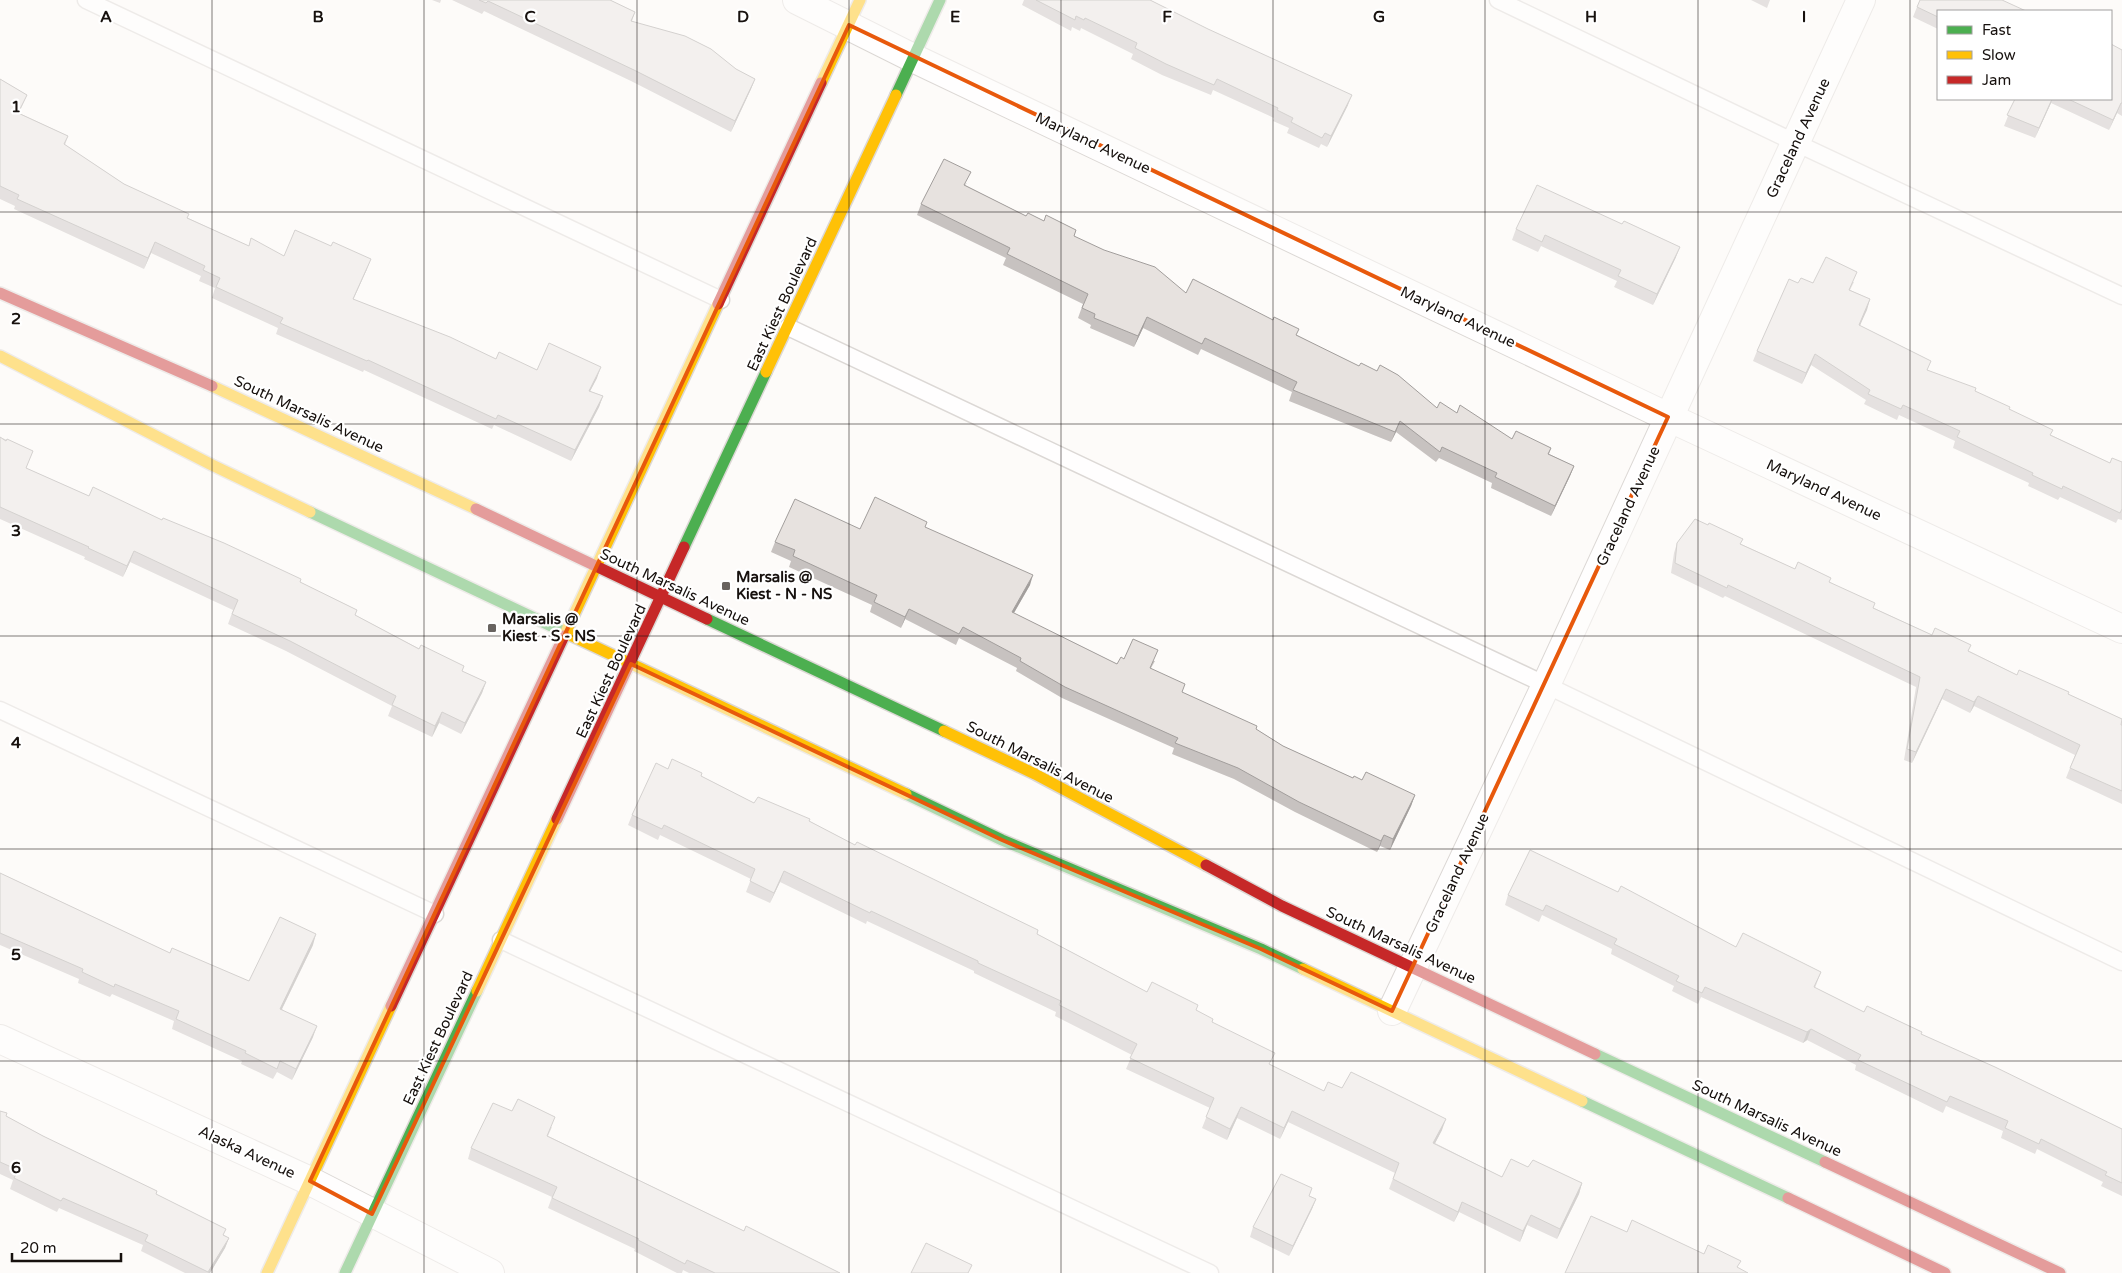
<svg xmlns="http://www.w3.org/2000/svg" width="2122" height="1273" font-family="'Varela Round',sans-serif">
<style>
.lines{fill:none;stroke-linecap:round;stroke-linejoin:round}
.lane-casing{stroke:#dcd8d5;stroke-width:19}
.street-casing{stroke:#dcd8d5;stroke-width:30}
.fast-casing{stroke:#dcd8d5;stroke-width:14}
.slow-casing{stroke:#dcd8d5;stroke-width:14}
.jam-casing{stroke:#dcd8d5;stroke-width:14}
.lane{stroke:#fffefe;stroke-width:16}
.street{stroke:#fffefe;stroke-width:28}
.fast{stroke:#4caf50;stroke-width:11}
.slow{stroke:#ffc107;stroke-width:11}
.jam{stroke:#c62828;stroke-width:11}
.wall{fill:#c7c2c0}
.shaded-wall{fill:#a29e9c}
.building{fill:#e7e2df;stroke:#a29e9c}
.marked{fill:none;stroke:#e8590c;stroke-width:4;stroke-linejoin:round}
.grid{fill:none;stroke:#17110e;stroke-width:1;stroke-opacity:0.55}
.poi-dot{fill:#686360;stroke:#fff;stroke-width:2}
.labels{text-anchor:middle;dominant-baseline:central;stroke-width:4.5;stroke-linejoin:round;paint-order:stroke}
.street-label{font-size:15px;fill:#17110e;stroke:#fff}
.poi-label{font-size:15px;font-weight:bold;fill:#17110e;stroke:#fff;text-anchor:start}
.grid-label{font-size:16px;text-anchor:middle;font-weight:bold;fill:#17110e;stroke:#fff;stroke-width:4.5;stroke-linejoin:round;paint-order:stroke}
</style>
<rect width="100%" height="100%" fill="#fdfbf9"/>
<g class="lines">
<g class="lane-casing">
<g id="lane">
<path d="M86 0 721 300"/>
<path d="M1498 0 1796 143 2122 296"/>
<path d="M788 327 1546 685 2122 962"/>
<path d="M0 710 435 914"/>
<path d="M501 940 1210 1273"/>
</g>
</g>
<g class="street-casing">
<g id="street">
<path d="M797 0 913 58 1668 417 2122 629"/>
<path d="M1392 1011 1546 685 1861 0"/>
<path d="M0 1039 310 1181 490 1273"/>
</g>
</g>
<g class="fast-casing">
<g id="fast">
<path d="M896 95 940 0"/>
<path d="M310 512 566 633"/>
<path d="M684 547 766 372"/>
<path d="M707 619 944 731"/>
<path d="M906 794 1002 840 1261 949 1303 969"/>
<path d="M1595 1054 1825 1162"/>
<path d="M1582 1101 1788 1198"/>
<path d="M345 1273 477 991"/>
</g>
</g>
<g class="slow-casing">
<g id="slow">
<path d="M821 83 860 0"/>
<path d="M0 356 212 465 310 512"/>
<path d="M766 372 896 95"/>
<path d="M212 386 476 509"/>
<path d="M566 633 906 794"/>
<path d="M564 636 718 304"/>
<path d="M944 731 1035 774 1206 865"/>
<path d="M1303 969 1582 1101"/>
<path d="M477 991 557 819"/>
<path d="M267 1273 391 1006"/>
</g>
</g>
<g class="jam-casing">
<g id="jam">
<path d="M0 293 212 386"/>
<path d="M718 304 821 83"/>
<path d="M476 509 707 619"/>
<path d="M557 819 684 547"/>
<path d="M1206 865 1282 906 1595 1054"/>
<path d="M391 1006 564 636"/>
<path d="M1825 1162 2060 1273"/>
<path d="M1788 1198 1945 1273"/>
</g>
</g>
<use href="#lane" class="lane"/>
<use href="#street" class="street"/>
<use href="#fast" class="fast"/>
<use href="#slow" class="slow"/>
<use href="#jam" class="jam"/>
</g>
<g class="wall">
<path d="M432 0H441L440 3Z"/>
<path d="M452 0H610L635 12 632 21 755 79 751 89 731 132 631 81 484 11 482 14Z"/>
<path d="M1024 0H1150L1348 105 1327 147 1321 144 1319 148 1287 133 1289 128 1273 121 1274 118 1213 90 1211 95 1162 75 1131 59 1133 54 1081 28 1080 31 1072 27 1071 31 1022 5Z"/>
<path d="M1751 0H1770L1767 8Z"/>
<path d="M1917 7 1938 11V29L1913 17Z"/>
<path d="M2122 50V116L2117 113 2109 130 2051 103 2035 138 2004 126 2015 99H2111Z"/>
<path d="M0 79 27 95 19 113 68 136 65 145 124 184 188 218 249 246 284 256 367 269 353 299 496 359 537 370 597 378 590 391 603 396 599 407 571 461 494 425 492 429 364 370 363 372 276 334 278 328 212 298 215 288 199 281 201 276 151 253 144 269 14 209 15 206 0 199Z"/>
<path d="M967 183 965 185 1026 216 1076 230 1074 236 1186 293 1297 335 1437 408 1457 413 1512 439 1551 448 1549 454 1574 466 1570 476 1551 516 1491 488 1492 483 1439 458 1436 462 1396 432 1391 442 1289 401 1292 392 1201 349 1198 355 1143 328 1134 347 1090 328 1091 325 1078 318 1083 304 1003 265 1006 258 917 215 921 204Z"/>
<path d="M1516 229 1676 257 1653 305 1614 287 1617 281 1541 246 1538 252 1512 240Z"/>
<path d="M1854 282 1850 290 1870 299 1860 326 1928 370 1975 391 2009 409 2051 435 2110 463 2122 462V520L2118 519 2116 523 2060 497 2058 500 2028 486 2029 483 1953 448 1955 441 1899 415 1897 420 1864 404 1866 400 1811 365 1802 384 1753 361 1757 351 1798 283Z"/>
<path d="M0 437 33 451 26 468 89 496 162 520 300 582 357 610 355 615 462 671 486 682 482 693 461 734 439 723 432 737 388 716 392 706 286 651 228 624 233 610 130 562 123 577 84 559 85 557 0 519Z"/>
<path d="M1708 525 1741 544 1795 569 1830 582 1874 608 1932 635 1969 651 2017 675 2068 694 2122 719V804L2066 778 2075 755 1974 706 1970 713 1942 699 1912 763 1904 760 1916 687 1725 596 1723 598 1671 573 1674 553 1677 543Z"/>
<path d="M925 527 1030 585 1014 613 1117 664 1124 659 1155 661 1151 668 1182 692 1256 729 1283 746 1353 778 1362 780 1415 795 1411 806 1390 850 1380 846 1377 852 1295 812 1234 779 1172 754 1174 748 1062 698 1016 671 1017 668 959 638 956 645 905 619 901 628 870 612 872 605 789 567 791 561 771 552 775 542 860 529Z"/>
<path d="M668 769 701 776 754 803 809 821 855 845 1037 934 1147 992 1196 1010 1270 1065 1324 1091 1342 1088 1442 1130 1435 1143 1502 1177 1528 1167 1582 1183 1579 1194 1557 1239 1527 1225 1520 1242 1459 1212 1454 1222 1389 1189 1395 1173 1288 1122 1280 1139 1237 1118 1227 1140 1202 1128 1210 1108 1126 1069 1132 1055 1055 1016 1056 1012 974 973V971L867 921 866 924 780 882 770 903 746 892 751 879 660 835 658 840 628 825 632 815Z"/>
<path d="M0 873 170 953 249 981 313 945 282 1009 313 1037 292 1080 277 1072 273 1079 241 1064 242 1061 172 1029 174 1021 112 994 110 997 78 983 79 979 0 945Z"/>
<path d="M1618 892 1736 947 1821 972 1815 988 1864 1012 1921 1034 2122 1129V1196L2101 1186 2103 1182 2037 1149 2035 1154 2001 1138 2003 1131 1946 1106 1943 1113 1855 1070 1856 1065 1807 1040 1803 1043 1701 997 1698 1004 1672 991 1674 986 1611 954 1612 949 1542 915 1539 922 1505 905 1508 895Z"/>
<path d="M0 1111 6 1116 43 1136 156 1194 229 1238 225 1248 210 1273H185L141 1251 143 1245 59 1208 57 1212 10 1189 13 1180 0 1174Z"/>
<path d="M552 1127 548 1136 744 1231 840 1273H689L683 1270 682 1273H677L634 1251 635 1249 548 1208 552 1197 468 1159 471 1148Z"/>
<path d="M1310 1196 1316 1199 1312 1209 1289 1256 1250 1237 1253 1227Z"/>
</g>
<g class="shaded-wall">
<path d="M755 79 751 89 731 132 735 121Z"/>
<path d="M1352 95 1348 105 1327 147 1331 136Z"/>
<path d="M2052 99 2051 103 2035 138 2039 128Z"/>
<path d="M2121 103 2117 113 2109 130 2113 120Z"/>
<path d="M155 242 151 253 144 269 148 258Z"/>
<path d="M1680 247 1676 257 1653 305 1657 294Z"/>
<path d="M371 259 367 269 349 309 353 299Z"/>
<path d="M1870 299 1867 310 1855 336 1859 325Z"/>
<path d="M1147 317 1143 328 1134 347 1138 336Z"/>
<path d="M1815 354 1811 365 1802 384 1806 373Z"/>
<path d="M601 367 597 378 585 401 589 391Z"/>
<path d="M603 396 599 407 571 461 575 450Z"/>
<path d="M1400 421 1396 432 1391 442 1395 432Z"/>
<path d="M1574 466 1570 476 1551 516 1555 506Z"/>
<path d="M134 551 130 562 123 577 127 566Z"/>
<path d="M1033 575 1030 585 1008 623 1012 612Z"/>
<path d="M909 609 905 619 901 628 905 617Z"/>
<path d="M486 682 482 693 461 734 465 723Z"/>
<path d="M1946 689 1942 699 1912 763 1916 752Z"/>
<path d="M1978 696 1974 706 1970 713 1974 702Z"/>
<path d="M442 712 439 723 432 737 435 726Z"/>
<path d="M1415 795 1411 806 1390 850 1393 839Z"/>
<path d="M1384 835 1380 846 1377 852 1381 841Z"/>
<path d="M784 871 780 882 770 903 774 893Z"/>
<path d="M316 934 313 945 277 1019 280 1009Z"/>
<path d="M317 1026 313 1037 292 1080 296 1069Z"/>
<path d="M1811 1029 1807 1040 1803 1043 1807 1032Z"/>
<path d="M1241 1107 1237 1118 1227 1140 1230 1129Z"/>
<path d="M1292 1111 1288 1122 1280 1139 1284 1128Z"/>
<path d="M1446 1119 1442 1130 1430 1153 1433 1143Z"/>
<path d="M1582 1183 1579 1194 1557 1239 1560 1229Z"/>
<path d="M1316 1199 1312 1209 1289 1256 1293 1246Z"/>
<path d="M1462 1202 1459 1212 1454 1222Z"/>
<path d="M1531 1215 1527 1225 1520 1242 1523 1231Z"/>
<path d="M229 1238 225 1248 210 1273H208Z"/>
</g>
<g class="building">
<path d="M479 0H610L635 12 631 21 685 36 711 49 736 69 755 79 735 121 634 70 488 1 486 3Z"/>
<path d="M1036 0H1150L1208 29 1352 95 1331 136 1325 133 1322 138 1291 122 1293 118 1277 110 1278 108 1217 79 1214 85 1166 64 1135 48 1137 43 1085 18 1084 20 1076 16 1075 20Z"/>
<path d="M1920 0H2002L2026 11H1938V17L1917 7Z"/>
<path d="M2111 44 2122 50V103H2121L2113 120 2068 99H2111Z"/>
<path d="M0 79 27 95 18 113 68 136 64 144 124 184 189 214 187 218 249 246 251 238 284 256 295 230 331 246 333 242 371 259 353 299 450 337 496 359 499 352 537 370 549 343 601 367 589 391 603 396 575 450 498 415 496 419 368 360 367 361 280 323 283 318 216 287 220 278 203 270 205 266 155 242 148 258 17 199 19 195 0 186Z"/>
<path d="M2015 99H2052L2039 128 2007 115Z"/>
<path d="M944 159 971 172 964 185 1026 216 1028 213 1044 221 1046 215 1076 230 1074 236 1104 250 1155 267 1186 293 1193 279 1273 320 1274 317 1299 329 1296 335 1359 366 1361 363 1377 371 1380 365 1398 375 1437 408 1440 402 1457 413 1460 405 1512 439 1516 431 1551 448 1548 454 1574 466 1555 506 1495 477 1497 473 1442 447 1440 452 1400 421 1395 432 1293 390 1297 382 1205 338 1202 344 1147 317 1138 336 1094 318 1095 314 1082 308 1088 294 1007 254 1010 248 921 204Z"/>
<path d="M1537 185 1622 224 1624 221 1680 247 1657 294 1618 276 1621 270 1545 235 1542 242 1516 229Z"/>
<path d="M1826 257 1857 272 1849 290 1870 299 1859 325 1931 361 1927 370 1976 388 1975 391 2010 407 2009 409 2053 430 2050 435 2110 463 2112 458 2122 462V509L2120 513 2063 486 2062 489 2032 475 2033 473 1957 437 1960 431 1903 405 1901 409 1868 394 1870 390 1815 354 1806 373 1757 351 1789 279 1798 283 1801 278 1813 283Z"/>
<path d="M0 437 6 441 7 439 33 451 26 468 89 496 93 487 162 520 163 518 224 543 301 579 300 582 357 610 355 615 419 649 421 645 464 666 462 671 486 682 465 723 442 712 435 726 392 705 396 696 290 641 232 614 238 600 134 551 127 566 88 548 89 547 0 507Z"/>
<path d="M875 497 927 522 925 527 1033 575 1012 612 1117 664 1121 657 1124 659 1133 639 1158 650 1150 668 1185 684 1182 692 1257 726 1256 729 1283 746 1353 778 1354 776 1362 780 1366 772 1415 795 1393 839 1384 835 1381 841 1299 802 1238 768 1175 743 1178 738 1065 687 1020 661 1021 658 963 627 959 634 909 609 905 617 874 602 877 595 793 556 795 550 775 542 795 499 860 529Z"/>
<path d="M1695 519 1708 525 1709 523 1743 539 1740 544 1795 569 1798 562 1831 578 1829 582 1875 603 1873 608 1932 635 1935 628 1971 645 1968 651 2017 675 2019 670 2069 692 2068 694 2122 719 2121 725H2122V791L2070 768 2080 745 1978 696 1974 702 1946 689 1916 752 1907 749 1920 677 1728 585 1727 588 1675 563 1677 543Z"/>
<path d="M672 759 702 773 701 776 754 803 758 797 810 819 809 821 855 845 857 842 1038 930 1037 934 1147 992 1152 982 1198 1005 1196 1010 1213 1019 1212 1022 1275 1053 1269 1064 1324 1091 1328 1082 1342 1088 1351 1072 1384 1088 1446 1119 1433 1143 1502 1177 1511 1159 1528 1167 1533 1160 1582 1183 1560 1229 1531 1215 1523 1231 1462 1202 1458 1212 1393 1179 1399 1163 1292 1111 1284 1128 1241 1107 1230 1129 1206 1117 1214 1098 1130 1058 1137 1044 1059 1005 1061 1001 978 963V961L871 911 870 913 784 871 774 893 750 881 755 869 664 825 662 829 632 815 656 763 668 769Z"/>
<path d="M1530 850 1618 892 1621 886 1736 947 1743 933 1821 972 1814 987 1864 1012 1867 1006 1922 1032 1921 1034 1995 1067 2122 1129V1183L2105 1175 2107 1172 2041 1139 2039 1144 2005 1128 2008 1121 1950 1096 1947 1102 1858 1060 1861 1055 1811 1029 1807 1032 1705 987 1702 993 1676 981 1679 976 1614 944 1617 939 1546 905 1543 911 1508 895Z"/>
<path d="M0 873 170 953 172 948 249 981 280 917 316 934 280 1009 317 1026 296 1069 280 1061 277 1069 245 1053 246 1051 176 1019 179 1011 115 984 114 987 82 972 83 969 0 933Z"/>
<path d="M518 1099 555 1117 547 1136 744 1231 746 1226 840 1273H715L687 1260 685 1264 638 1240 639 1239 552 1198 557 1187 471 1148 493 1103 512 1111Z"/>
<path d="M0 1111 7 1113 6 1116 43 1136 157 1191 156 1194 226 1229 223 1235 229 1238 208 1272 145 1241 148 1235 63 1198 61 1201 14 1178 18 1170 0 1162Z"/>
<path d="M1281 1174 1312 1188 1309 1196 1316 1199 1293 1246 1253 1227Z"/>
<path d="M1591 1216 1627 1232 1632 1220 1704 1254 1708 1245 1741 1261 1737 1267 1748 1273H1565Z"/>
<path d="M926 1243 972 1265 968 1273H911Z"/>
</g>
<path d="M0 0H2122V1273H0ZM849 25 1668 417 1392 1011 1261 949 1002 840 631 664 372 1214 310 1181Z" fill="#fdfbf9" fill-opacity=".55" fill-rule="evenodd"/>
<path class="marked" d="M849 25 1668 417 1392 1011 1261 949 1002 840 631 664 372 1214 310 1181Z"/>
<path class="grid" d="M212 0V1273M424 0V1273M637 0V1273M849 0V1273M1061 0V1273M1273 0V1273M1485 0V1273M1698 0V1273M1910 0V1273M0 212H2122M0 424H2122M0 636H2122M0 849H2122M0 1061H2122"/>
<g class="poi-dot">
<rect x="721" y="581" width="10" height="10" rx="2.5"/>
<rect x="487" y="623" width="10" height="10" rx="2.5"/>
</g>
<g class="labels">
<g class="street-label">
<text transform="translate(1798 138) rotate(-65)">Graceland Avenue</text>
<text transform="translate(1093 143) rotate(25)">Maryland Avenue</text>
<text transform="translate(782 304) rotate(-65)">East Kiest Boulevard</text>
<text transform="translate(1458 317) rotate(25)">Maryland Avenue</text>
<text transform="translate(309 414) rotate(25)">South Marsalis Avenue</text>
<text transform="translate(1824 490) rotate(25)">Maryland Avenue</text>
<text transform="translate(1628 506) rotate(-65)">Graceland Avenue</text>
<text transform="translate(675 587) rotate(25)">South Marsalis Avenue</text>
<text transform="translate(611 671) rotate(-65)">East Kiest Boulevard</text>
<text transform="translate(1040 762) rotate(27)">South Marsalis Avenue</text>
<text transform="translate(1457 873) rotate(-65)">Graceland Avenue</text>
<text transform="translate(1401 945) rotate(25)">South Marsalis Avenue</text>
<text transform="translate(438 1038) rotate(-65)">East Kiest Boulevard</text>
<text transform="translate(1767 1118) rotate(25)">South Marsalis Avenue</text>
<text transform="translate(247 1152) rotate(25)">Alaska Avenue</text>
</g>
<g class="poi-label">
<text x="736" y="577">Marsalis @<tspan x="736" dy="17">Kiest - N - NS</tspan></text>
<text x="502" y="619">Marsalis @<tspan x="502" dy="17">Kiest - S - NS</tspan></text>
</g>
</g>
<g class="grid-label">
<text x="106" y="22">A</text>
<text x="318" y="22">B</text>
<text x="530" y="22">C</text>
<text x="743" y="22">D</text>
<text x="955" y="22">E</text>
<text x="1167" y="22">F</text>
<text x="1379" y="22">G</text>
<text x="1591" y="22">H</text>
<text x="1804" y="22">I</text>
<text x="16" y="112">1</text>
<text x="16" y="324">2</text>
<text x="16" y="536">3</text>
<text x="16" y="748">4</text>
<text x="16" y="960">5</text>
<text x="16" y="1173">6</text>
</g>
<rect x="1937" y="10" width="175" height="90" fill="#ffffff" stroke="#a2a09f"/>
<rect x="1947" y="26" width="25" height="8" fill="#4caf50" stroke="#a2a09f"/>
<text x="1982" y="35" font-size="15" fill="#17110e">Fast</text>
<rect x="1947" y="51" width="25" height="8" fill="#ffc107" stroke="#a2a09f"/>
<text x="1982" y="60" font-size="15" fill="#17110e">Slow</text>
<rect x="1947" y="76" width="25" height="8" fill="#c62828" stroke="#a2a09f"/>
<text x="1982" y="85" font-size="15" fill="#17110e">Jam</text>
<path d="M12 1253v8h109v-8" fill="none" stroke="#17110e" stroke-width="2.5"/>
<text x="20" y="1253" font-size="15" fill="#17110e" stroke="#ffffff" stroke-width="4" paint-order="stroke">20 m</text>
</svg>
